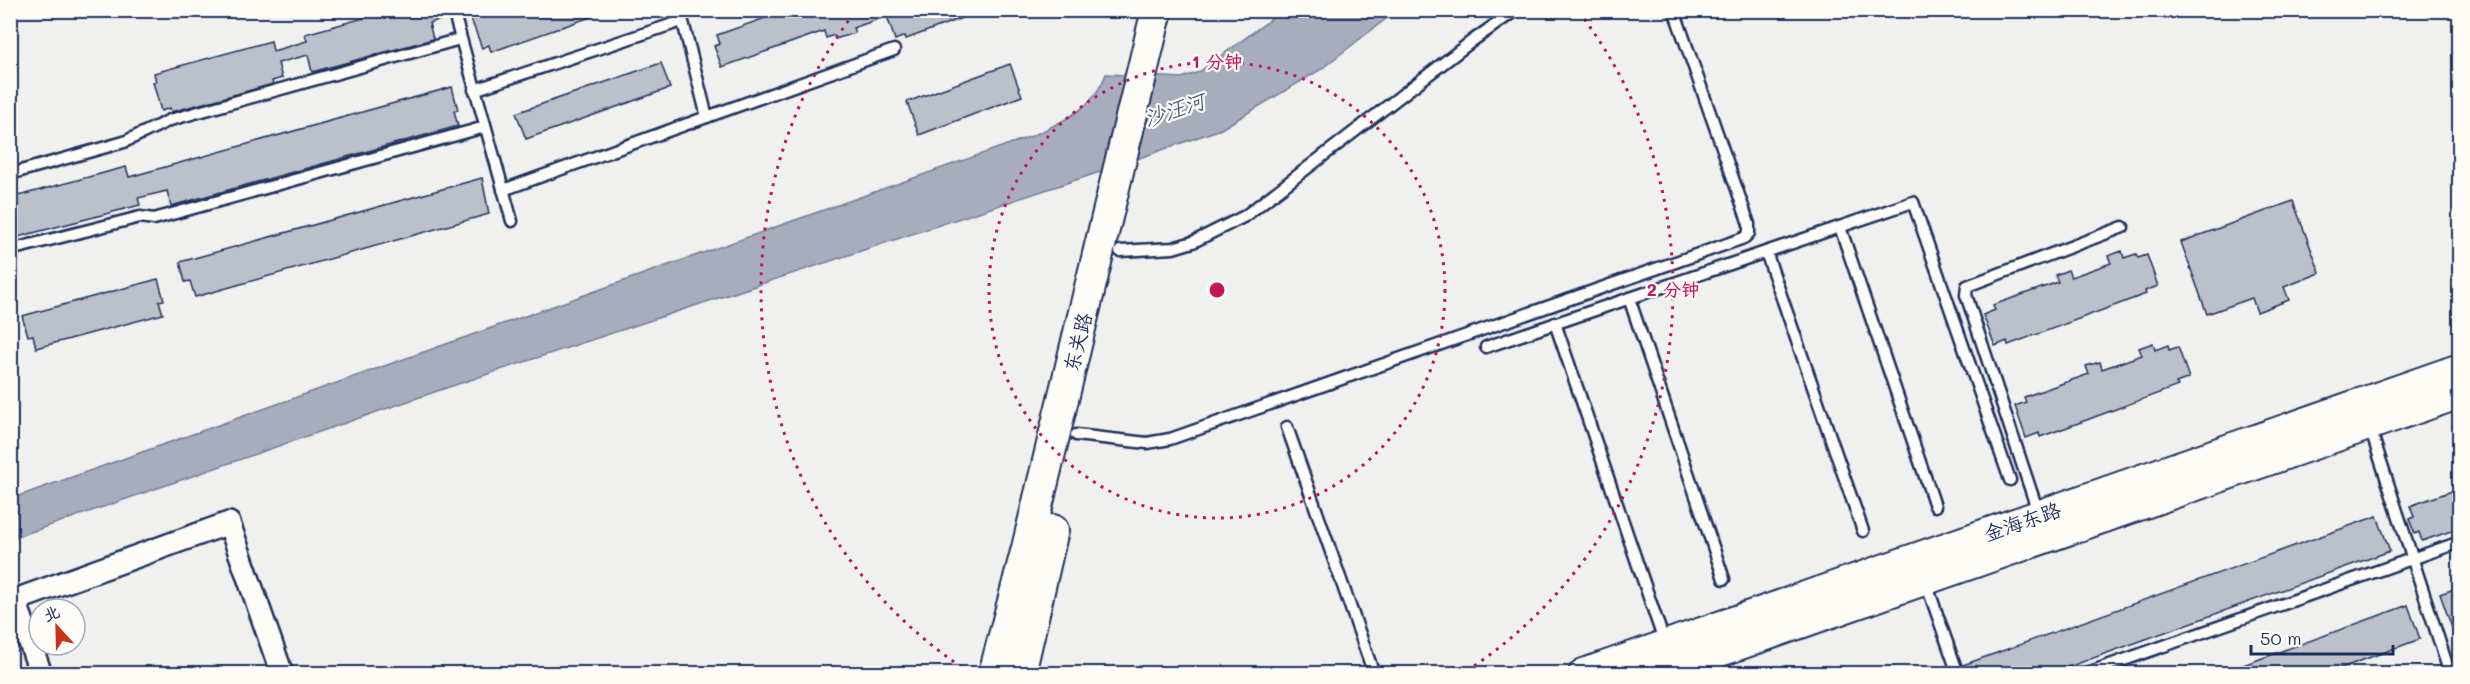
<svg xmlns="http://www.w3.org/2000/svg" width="2470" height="684" font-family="Mali,'LXGW WenKai TC',sans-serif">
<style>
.water{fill:#a7adbd;stroke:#6f7b97;stroke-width:1.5}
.building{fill:#bbc0ca;stroke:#1b2f5e;stroke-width:1.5}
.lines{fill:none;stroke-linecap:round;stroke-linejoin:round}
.lane-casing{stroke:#1b2f5e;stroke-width:15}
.street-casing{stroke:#1b2f5e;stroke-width:26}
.secondary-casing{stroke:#1b2f5e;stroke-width:34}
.lane{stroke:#fdfcf7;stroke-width:10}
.street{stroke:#fdfcf7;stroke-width:21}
.secondary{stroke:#fdfcf7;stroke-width:30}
.ring{fill:none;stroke:#c2185b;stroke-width:3;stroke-dasharray:3 6}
.labels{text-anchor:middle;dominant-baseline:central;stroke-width:4.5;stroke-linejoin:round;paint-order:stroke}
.street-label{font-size:20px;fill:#1b2f5e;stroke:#fdfcf7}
.water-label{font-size:21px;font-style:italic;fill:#4c5b7f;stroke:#fdfcf7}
.centre{fill:#c2185b;stroke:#fdfcf7;stroke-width:3}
.ring-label{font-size:18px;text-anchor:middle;font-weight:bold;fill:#c2185b;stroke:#fdfcf7;stroke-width:4.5;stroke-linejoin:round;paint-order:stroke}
</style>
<rect width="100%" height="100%" fill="#f0f0ee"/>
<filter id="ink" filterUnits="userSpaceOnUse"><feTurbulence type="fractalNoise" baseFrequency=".0167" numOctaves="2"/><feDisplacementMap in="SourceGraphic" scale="12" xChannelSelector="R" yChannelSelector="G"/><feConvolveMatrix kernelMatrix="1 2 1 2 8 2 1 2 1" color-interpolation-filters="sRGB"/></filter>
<g filter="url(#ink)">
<path class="water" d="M1282 11H1396L1320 70 1221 129 1100 172 446 388 11 539 10 499 1032 136C1063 121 1094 109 1106 74L1182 78 1199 72Z"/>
<g class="building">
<path d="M393 10H446L447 18 429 23 433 39 312 72 308 55 278 63 282 78 272 81 273 84 171 112 170 108 161 111 153 82H156L154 73 271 41 273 51 307 41 305 34Z"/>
<path d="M494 10H602V13L491 52 489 45 482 48 471 19Z"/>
<path d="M788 10H978V12L906 39 905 36 895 40 887 16 853 28 855 33 835 39 834 35 826 38 824 31 722 67 714 46 720 44 717 35Z"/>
<path d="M661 63 670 88 526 139 516 113Z"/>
<path d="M1010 64 1022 96 919 135 907 102Z"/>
<path d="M452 87 458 110 454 111 458 126 171 206 167 191 138 198 140 205 10 239V198L126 167 129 177Z"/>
<path d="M482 178 489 214 195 297 190 281 185 282 180 262Z"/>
<path d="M2293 201 2320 273 2284 287 2289 300 2257 312 2252 298 2207 314 2181 242Z"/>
<path d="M2122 251 2124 258 2136 254 2138 258 2147 255 2158 286 2145 291 2146 294 2008 345 2007 341 1995 346 1983 315 1995 310 1993 305 2058 282 2055 275 2068 270 2071 277 2111 263 2108 256Z"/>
<path d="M158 279 164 300 159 301 163 314 36 348 33 335 28 336 22 316Z"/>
<path d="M2153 343 2155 350 2168 345 2169 350 2178 347 2189 378 2176 383 2178 386 2073 425 2040 437 2039 433 2026 438 2015 406 2026 402 2024 397 2089 374 2086 366 2100 362 2102 369 2142 355 2139 348Z"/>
<path d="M2460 488V528L2422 541 2419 532 2415 534 2409 519 2414 517 2410 506Z"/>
<path d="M2377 516 2390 551 2049 674H1965L1963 665Z"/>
<path d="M2460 587V642H2457L2440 594Z"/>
<path d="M2408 605 2420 639 2325 674H2224V672Z"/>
</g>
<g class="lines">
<g class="lane-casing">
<g id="lane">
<path d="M453 10 512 221"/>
<path d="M680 10 707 117"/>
<path d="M474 90 682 21"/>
<path d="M10 174 124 142 170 120 460 39"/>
<path d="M503 190 894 50"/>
<path d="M1840 227 1935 506"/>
<path d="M10 250 140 217 154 219 485 127"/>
<path d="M1120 251 1173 248 1193 242 1245 216 1472 41 1516 10"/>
<path d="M1766 252 1863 531"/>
<path d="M1629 298 1724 579"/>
<path d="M1555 323 1665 644"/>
<path d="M1486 347 1913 202 2010 480"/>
<path d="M1287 427 1374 674"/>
<path d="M2370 428 2450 674"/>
<path d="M1076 435 1147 443 1170 439 1744 238 1749 233V224L1674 10"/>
<path d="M2039 515 1966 295 1967 286 2123 227"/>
<path d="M1925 580 1958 674"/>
<path d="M2084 674 2460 542"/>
</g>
</g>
<g class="street-casing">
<g id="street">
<path d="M15 600 41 674"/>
<path d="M10 602 229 523 282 674"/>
</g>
</g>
<g class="secondary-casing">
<g id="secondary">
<path d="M994 674 1027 548 1157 10"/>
<path d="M1020 674 1053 530"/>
<path d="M1584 674 2460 369"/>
<path d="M1654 674 2460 393"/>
</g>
</g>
<use href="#lane" class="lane"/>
<use href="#street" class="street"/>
<use href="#secondary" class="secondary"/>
</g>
</g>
<g class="ring">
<circle cx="1217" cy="290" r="228"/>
<path d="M969 672A456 456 0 0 1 855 12M1579 12A456 456 0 0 1 1465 672"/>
</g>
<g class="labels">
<g class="street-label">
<text transform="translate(1077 342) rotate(-76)">东关路</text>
<text transform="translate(2022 521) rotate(-19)">金海东路</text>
</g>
<g class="water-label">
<text transform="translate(1174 109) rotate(-18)">沙汪河</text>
</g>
</g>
<circle cx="1217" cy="290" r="9" class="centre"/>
<g class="ring-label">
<text x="1217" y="68">1 分钟</text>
<text x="1673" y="296">2 分钟</text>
</g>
<rect width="2470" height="684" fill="none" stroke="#fdfcf7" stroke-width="36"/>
<rect x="18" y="18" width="2434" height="648" fill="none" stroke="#1b2f5e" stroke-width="2" filter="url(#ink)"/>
<g transform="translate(57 627) rotate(338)"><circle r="28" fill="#fdfcf7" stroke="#a3aaba" stroke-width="1.5"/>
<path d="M0-4.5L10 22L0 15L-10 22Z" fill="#c8321e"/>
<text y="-9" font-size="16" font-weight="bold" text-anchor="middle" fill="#1b2f5e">北</text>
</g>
<path d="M2251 645v9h142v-9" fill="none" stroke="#1b2f5e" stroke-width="3"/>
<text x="2260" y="645" font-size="18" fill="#1b2f5e" stroke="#fdfcf7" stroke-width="4.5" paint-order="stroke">50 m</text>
</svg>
